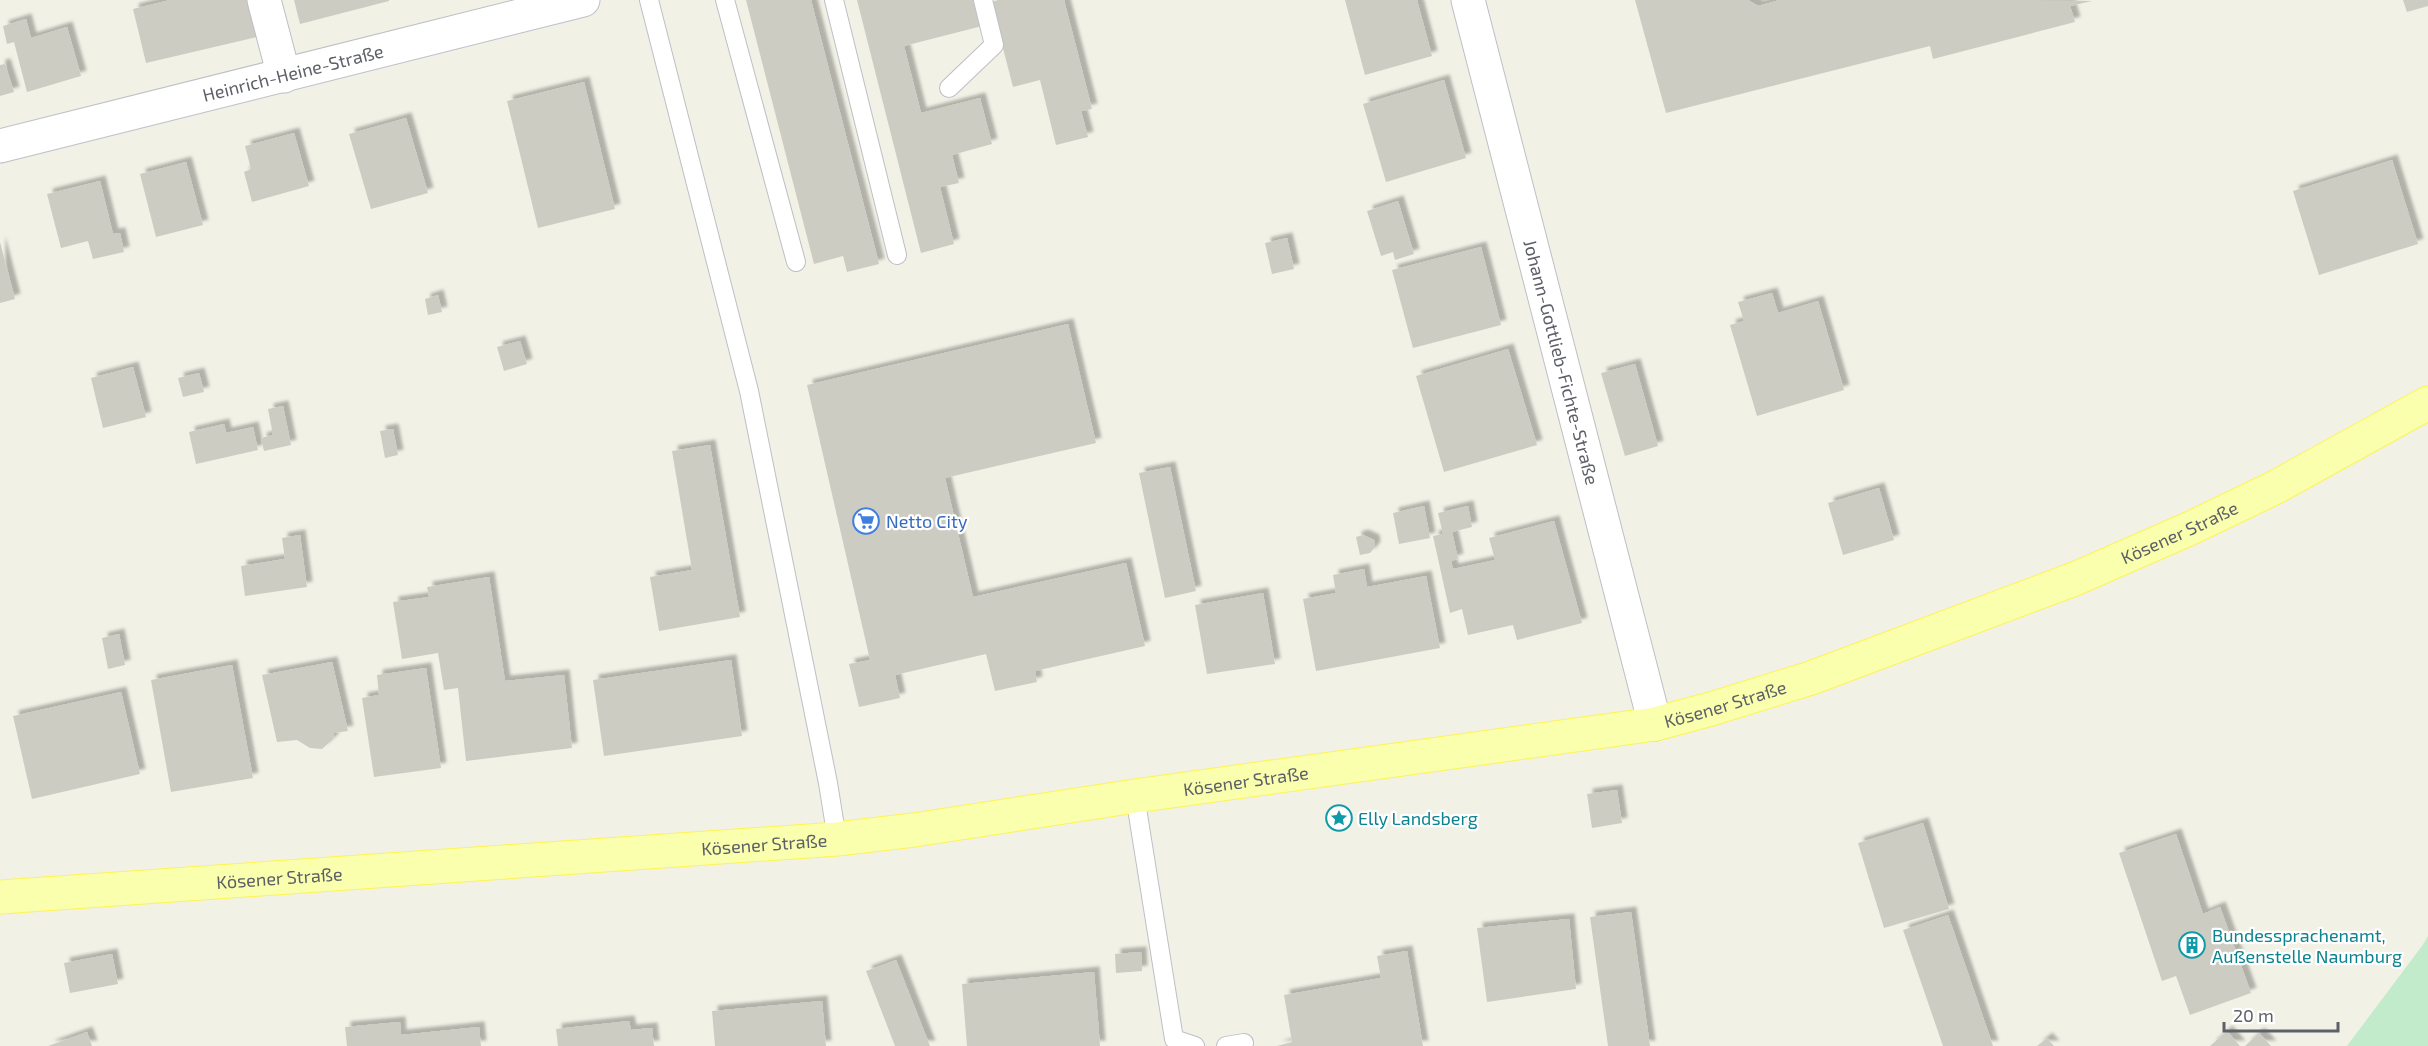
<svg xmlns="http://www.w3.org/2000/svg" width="2428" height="1046" font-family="'Exo 2',sans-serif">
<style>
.green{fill:#c1ebca}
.building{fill:#cdccc3;filter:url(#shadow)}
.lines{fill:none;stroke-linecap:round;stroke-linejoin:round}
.lane-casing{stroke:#bebfc6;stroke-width:20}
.street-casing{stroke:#bebfc6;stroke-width:35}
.primary-casing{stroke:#fef453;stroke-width:35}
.lane{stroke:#fff;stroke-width:18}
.street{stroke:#fff;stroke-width:33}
.primary{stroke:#faffae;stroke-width:33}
.labels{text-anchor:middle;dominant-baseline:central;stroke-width:4.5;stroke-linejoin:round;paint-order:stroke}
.street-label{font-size:18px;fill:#5e6068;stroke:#fff}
.shop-label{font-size:18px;fill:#366cbe;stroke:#fff;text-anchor:start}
.culture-label{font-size:18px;fill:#0d838f;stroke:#fff;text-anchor:start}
</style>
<defs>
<filter id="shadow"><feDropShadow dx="5.5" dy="-5.5" stdDeviation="1.5" flood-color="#0004"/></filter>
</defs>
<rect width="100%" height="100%" fill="#f1f1e6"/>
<path class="green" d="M2428 936V1046H2347L2422 946Z"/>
<g class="building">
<path d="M170 0H248L257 37 146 63 133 9Z"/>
<path d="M294 0H389V1L300 24Z"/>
<path d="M746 0H811L879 264 847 272 843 256 814 264Z"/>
<path d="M857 0H979L986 25 904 46 921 113 980 98 992 144 952 155 959 183 940 187 954 244 921 253Z"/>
<path d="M999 0H1064L1092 109 1081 111 1088 137 1056 145 1040 80 1013 87 991 2Z"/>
<path d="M1345 0H1417L1432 56 1365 75Z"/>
<path d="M1635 0H1748L1758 6 1780 0 2092 1 2070 6 2075 22 1933 59 1930 46 1666 113Z"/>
<path d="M2403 0H2428V6L2407 12Z"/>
<path d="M26 19 31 38 67 27 81 76 27 92 14 42 7 44 3 26Z"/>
<path d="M5 64 14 92 0 96V65Z"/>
<path d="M1444 80 1466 158 1386 182 1363 104Z"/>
<path d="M584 82 615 209 538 228 507 101Z"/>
<path d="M406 118 428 193 371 209 349 134Z"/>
<path d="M294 133 309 186 252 202 244 172 251 169 245 146Z"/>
<path d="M2392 160 2418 244 2319 275 2293 191Z"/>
<path d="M186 162 203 225 156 237 140 174Z"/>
<path d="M100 181 113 234 120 233 124 252 93 259 88 241 61 248 47 194Z"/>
<path d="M1398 201 1414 254 1395 260 1393 252 1381 256 1367 211Z"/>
<path d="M1287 238 1294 269 1272 274 1265 243Z"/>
<path d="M0 242 15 299 0 303Z"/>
<path d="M1481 247 1501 325 1413 348 1392 270Z"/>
<path d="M1772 293 1778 313 1818 301 1844 390 1757 416 1730 325 1744 321 1738 302Z"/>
<path d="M438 295 442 312 428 315 425 299Z"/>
<path d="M1068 324 1096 443 945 478 973 597 1126 563 1145 646 1035 671 1037 682 995 691 986 654 895 675 900 698 859 707 849 664 870 660 807 385Z"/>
<path d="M520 341 527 364 504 371 497 347Z"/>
<path d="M1508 349 1537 445 1444 472 1416 376Z"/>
<path d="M1635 364 1658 446 1625 456 1601 373Z"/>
<path d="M133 367 146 417 103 428 91 378Z"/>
<path d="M199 373 204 392 183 397 178 378Z"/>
<path d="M283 406 291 445 264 451 261 438 273 435 268 409Z"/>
<path d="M224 424 226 433 253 427 258 450 196 464 189 432Z"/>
<path d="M393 429 398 455 385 458 380 431Z"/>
<path d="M710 445 740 617 659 631 650 577 692 570 672 451Z"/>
<path d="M1170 467 1196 591 1165 598 1139 473Z"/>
<path d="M1879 488 1894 540 1843 555 1828 503Z"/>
<path d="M1424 506 1430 538 1399 544 1393 513Z"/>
<path d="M1468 506 1472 527 1452 532 1458 559 1451 561 1453 569 1495 560 1489 538 1554 521 1582 623 1517 640 1513 625 1468 635 1462 609 1450 613 1433 536 1443 534 1438 513Z"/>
<path d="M300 535 307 587 245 596 241 566 285 559 282 538Z"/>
<path d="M1363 535 1374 540 1375 547 1370 553 1360 555 1356 537Z"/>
<path d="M1364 569 1367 587 1426 576 1440 648 1316 671 1303 599 1336 593 1333 575Z"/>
<path d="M489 577 505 681 564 675 572 748 466 761 458 688 444 690 438 653 402 659 393 602 429 597 427 587Z"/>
<path d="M1263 593 1275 664 1207 674 1195 605Z"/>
<path d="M119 634 125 665 108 669 102 638Z"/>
<path d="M731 660 742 736 604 756 593 680Z"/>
<path d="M332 662 348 731 334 733 333 739 322 749 310 748 297 740 277 742 262 675Z"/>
<path d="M232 665 253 778 171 792 151 680Z"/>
<path d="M426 668 441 768 374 777 362 698 379 695 377 675Z"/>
<path d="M121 692 140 774 32 799 13 716Z"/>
<path d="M1617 790 1622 823 1592 828 1587 794Z"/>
<path d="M1923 823 1949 909 1884 928 1858 843Z"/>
<path d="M2176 834 2203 914 2220 907 2251 993 2190 1015 2176 976 2162 981 2119 853Z"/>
<path d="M1631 912 1650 1046H1608L1590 917Z"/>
<path d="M1948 915 1993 1046H1943L1903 930Z"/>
<path d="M1569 919 1576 989 1487 1002 1477 928Z"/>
<path d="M1407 951 1423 1046H1277L1292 1042 1284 995 1381 978 1377 956Z"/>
<path d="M1141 952 1142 971 1116 973 1115 954Z"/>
<path d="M112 954 118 984 70 993 64 963Z"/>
<path d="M896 960 930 1046H895L866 971Z"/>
<path d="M1094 972 1100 1046H967L962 984Z"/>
<path d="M822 1001 826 1046H715L712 1011Z"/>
<path d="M629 1021 631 1030 652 1028 654 1046H558L556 1029Z"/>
<path d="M400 1022 401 1035 479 1027 481 1046H347L345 1027Z"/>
<path d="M2227 1031 2240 1046H2210Z"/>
<path d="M87 1032 92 1046H48Z"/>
<path d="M2259 1033 2271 1046H2245Z"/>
<path d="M2047 1038 2054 1046H2037Z"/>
</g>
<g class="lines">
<g class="lane-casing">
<g id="lane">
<path d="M649 0 749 391 828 783 837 839"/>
<path d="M725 0 796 262"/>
<path d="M834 0 897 255"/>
<path d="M949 88 994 45 983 0"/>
<path d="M1135 796 1174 1039 1195 1046"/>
<path d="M1226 1046 1244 1043"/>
</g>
</g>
<g class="street-casing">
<g id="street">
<path d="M264 0 284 76"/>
<path id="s1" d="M1468 0 1655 724"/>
<path id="s2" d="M0 146 583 0"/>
</g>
</g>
<g class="primary-casing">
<g id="primary">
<path id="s3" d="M0 897 837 839 914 830 1135 796 1655 724 1711 709 1811 678 2077 578 2193 527 2276 487 2428 403"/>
</g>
</g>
<use href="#lane" class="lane"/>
<use href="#street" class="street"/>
<use href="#primary" class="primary"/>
</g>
<defs>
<g id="supermarket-ring" transform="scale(1.35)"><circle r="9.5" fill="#fff" stroke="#3f7fe0" stroke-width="1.5"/><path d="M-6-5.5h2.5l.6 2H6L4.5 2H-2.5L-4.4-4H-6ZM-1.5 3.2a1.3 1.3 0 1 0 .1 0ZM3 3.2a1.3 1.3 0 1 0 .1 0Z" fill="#3f7fe0"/></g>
<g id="sight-ring" transform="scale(1.35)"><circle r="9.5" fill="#fff" stroke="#0f9aa8" stroke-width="1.5"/><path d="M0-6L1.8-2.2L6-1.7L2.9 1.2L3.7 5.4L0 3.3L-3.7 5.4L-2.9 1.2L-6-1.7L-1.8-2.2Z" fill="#0f9aa8"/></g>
<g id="building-ring" transform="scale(1.35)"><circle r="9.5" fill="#fff" stroke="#0f9aa8" stroke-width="1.5"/><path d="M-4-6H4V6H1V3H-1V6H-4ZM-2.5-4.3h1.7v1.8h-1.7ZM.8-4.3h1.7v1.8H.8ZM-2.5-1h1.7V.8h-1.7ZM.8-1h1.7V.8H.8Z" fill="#0f9aa8"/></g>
</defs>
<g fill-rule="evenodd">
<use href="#supermarket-ring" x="866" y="521"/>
<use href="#sight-ring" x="1339" y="818"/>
<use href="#building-ring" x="2192" y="945"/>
</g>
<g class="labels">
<g class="street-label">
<text stroke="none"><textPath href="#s2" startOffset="302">Heinrich-Heine-Straße</textPath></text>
<text stroke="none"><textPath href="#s1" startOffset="374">Johann-Gottlieb-Fichte-Straße</textPath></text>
<text stroke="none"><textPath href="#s3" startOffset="2224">Kösener Straße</textPath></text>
<text stroke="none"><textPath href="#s3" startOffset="1738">Kösener Straße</textPath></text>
<text stroke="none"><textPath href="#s3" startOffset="1252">Kösener Straße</textPath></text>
<text stroke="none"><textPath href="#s3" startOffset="766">Kösener Straße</textPath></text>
<text stroke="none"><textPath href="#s3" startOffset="280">Kösener Straße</textPath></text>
</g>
<g class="shop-label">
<text x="886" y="521">Netto City</text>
</g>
<g class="culture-label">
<text x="1358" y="818">Elly Landsberg</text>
<text x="2212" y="935">Bundessprachenamt,<tspan x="2212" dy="21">Außenstelle Naumburg</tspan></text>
</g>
</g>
<path d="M2224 1022v9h114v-9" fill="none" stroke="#5e6068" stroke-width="3"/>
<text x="2233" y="1022" font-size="18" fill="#5e6068" stroke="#ffffff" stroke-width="4.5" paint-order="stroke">20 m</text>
</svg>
